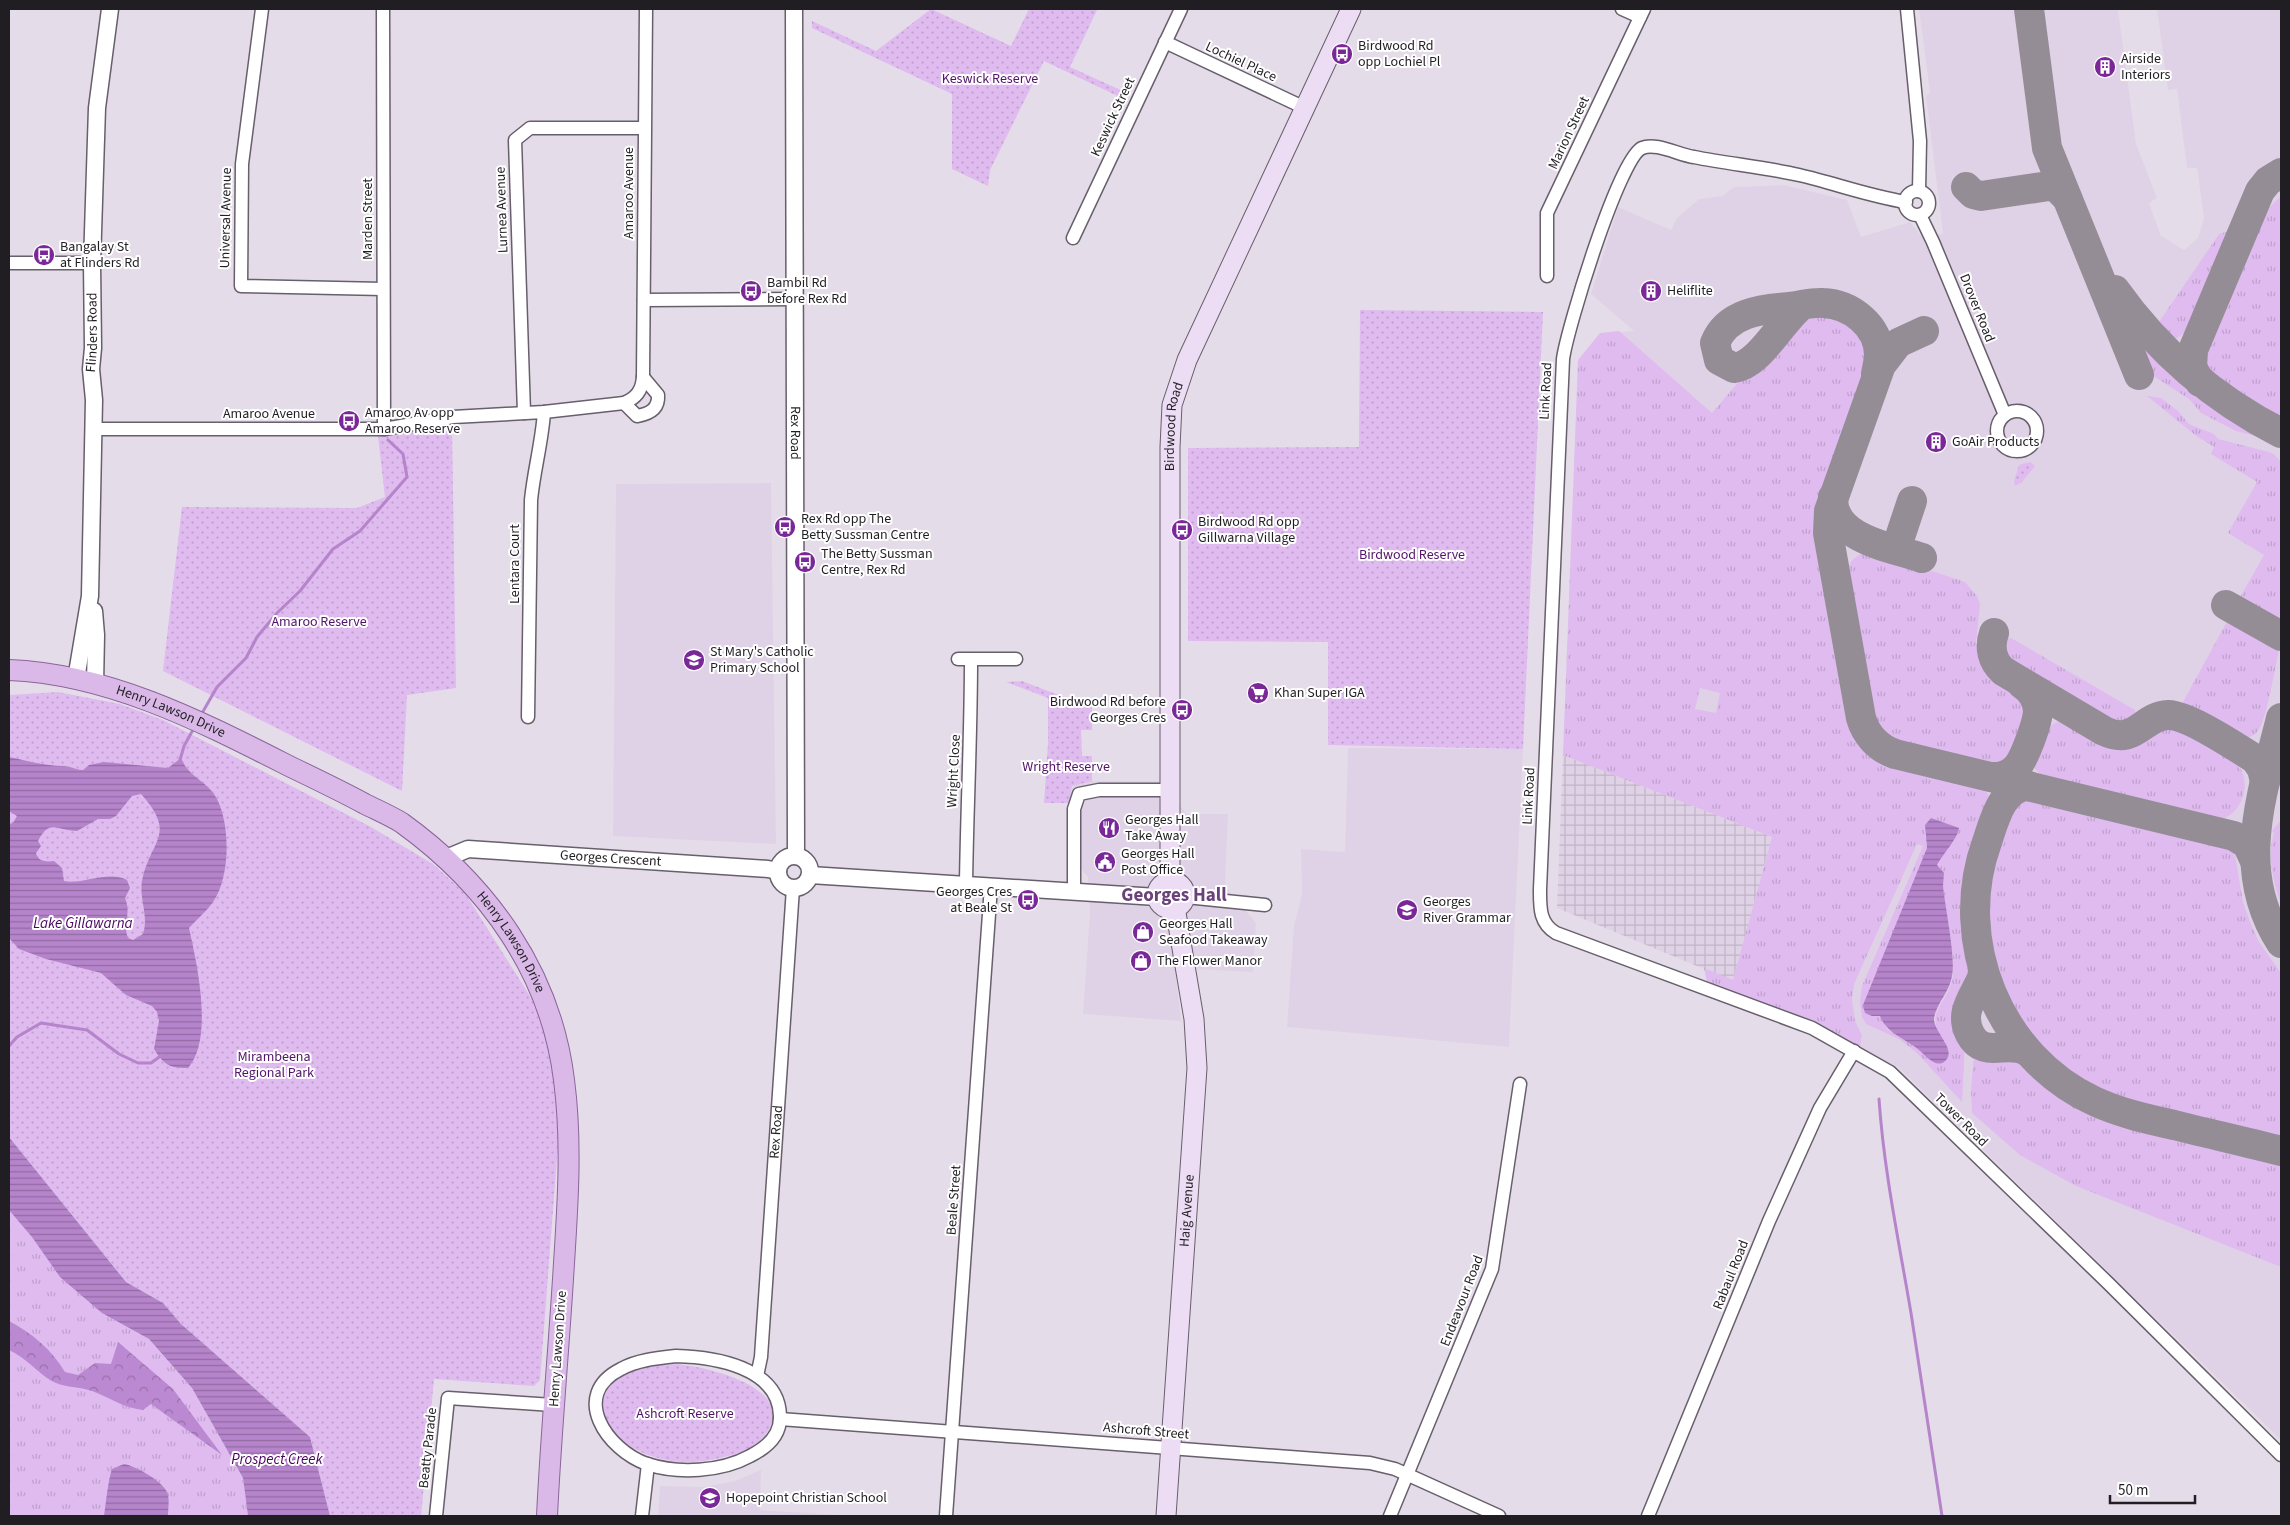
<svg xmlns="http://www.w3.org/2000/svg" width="2290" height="1525" font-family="'Source Sans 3',sans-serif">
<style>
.built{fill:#e0d2e6}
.industrial{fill:url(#industrial-grid)}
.grass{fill:url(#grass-tufts);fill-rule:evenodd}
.forest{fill:url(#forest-crowns)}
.park{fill:url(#park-dots)}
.water{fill:url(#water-rules);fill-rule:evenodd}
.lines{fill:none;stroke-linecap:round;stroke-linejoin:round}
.stream{stroke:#b584cb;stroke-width:3}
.taxiway{stroke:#948d96;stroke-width:30}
.minor-casing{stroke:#675f6b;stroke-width:15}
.tertiary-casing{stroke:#675f6b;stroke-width:19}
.secondary-casing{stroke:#675f6b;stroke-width:21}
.primary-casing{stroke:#896599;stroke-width:22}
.minor{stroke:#fff;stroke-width:12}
.tertiary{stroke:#fff;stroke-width:16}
.secondary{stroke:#ecdcf4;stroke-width:19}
.primary{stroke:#dab9e8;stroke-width:20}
.labels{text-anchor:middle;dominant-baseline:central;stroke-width:4;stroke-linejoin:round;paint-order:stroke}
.poi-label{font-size:14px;fill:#211e23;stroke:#fff;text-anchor:start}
.street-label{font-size:14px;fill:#211e23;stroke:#fff}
.park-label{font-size:14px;fill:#53136a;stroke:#fff}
.water-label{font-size:15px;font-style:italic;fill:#48035e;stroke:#fff}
.district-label{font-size:19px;font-weight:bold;fill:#6a427b;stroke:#fff}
</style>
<defs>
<pattern id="industrial-grid" width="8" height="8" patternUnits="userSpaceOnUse" patternTransform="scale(1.25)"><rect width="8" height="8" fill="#e0d2e6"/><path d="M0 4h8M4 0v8" fill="none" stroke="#c0b4c5"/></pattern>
<pattern id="grass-tufts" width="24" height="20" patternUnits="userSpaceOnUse" patternTransform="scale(1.25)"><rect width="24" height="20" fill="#dfbbef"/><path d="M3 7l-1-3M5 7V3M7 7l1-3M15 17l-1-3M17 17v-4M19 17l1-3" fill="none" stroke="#bfa0cd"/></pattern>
<pattern id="forest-crowns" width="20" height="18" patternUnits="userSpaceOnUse" patternTransform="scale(1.25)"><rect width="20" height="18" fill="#bb89d1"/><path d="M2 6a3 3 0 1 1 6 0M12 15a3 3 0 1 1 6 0" fill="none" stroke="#986fa9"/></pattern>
<pattern id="park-dots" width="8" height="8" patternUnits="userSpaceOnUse" patternTransform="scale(1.25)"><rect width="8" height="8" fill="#dfbbef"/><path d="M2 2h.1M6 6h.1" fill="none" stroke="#bfa0cd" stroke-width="1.8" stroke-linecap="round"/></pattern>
<pattern id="water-rules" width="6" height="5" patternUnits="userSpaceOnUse" patternTransform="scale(1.25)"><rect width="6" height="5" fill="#b584cb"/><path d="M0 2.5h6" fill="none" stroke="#936ba4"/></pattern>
</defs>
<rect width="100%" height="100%" fill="#e5dce9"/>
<g class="built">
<path d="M1919 9H2118L2136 144 2157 198 2149 203 2161 236 2184 250 2198 238 2204 218 2197 168H2187L2177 89 2168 90 2157 9H2281V1440L1898 1067 1864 1050 1800 1007 1733 981 1772 837 1563 755 1600 334 1634 331 1591 294 1618 207 1671 230 1677 218 1699 199 1722 196 1734 187 1784 185 1847 200 1861 237 1910 222 1925 240 1943 233 1926 96 1930 93Z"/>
<path d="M771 483 776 844 613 836 616 484Z"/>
<path d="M1348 748 1523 749 1509 1047 1287 1027 1294 926 1302 894 1301 849 1345 852Z"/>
<path d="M1092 781H1163L1186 814H1228L1225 886 1256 923 1253 972 1175 968 1181 1021 1083 1014 1090 912 1088 877 1082 870H1069V795L1075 783Z"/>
<path d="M761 1470 760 1510 856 1516H658L660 1486 705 1487 735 1481Z"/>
</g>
<path class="industrial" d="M1563 755 1772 837 1733 981 1557 908Z"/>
<g class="grass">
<path d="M2281 196V421L2216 382C2206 373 2204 366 2206 353L2264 213Z"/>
<path d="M2229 231 2188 330 2177 338 2168 337 2158 328 2159 322 2219 234Z"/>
<path d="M1825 308C1859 316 1872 330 1870 366L1825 486 1817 521 1853 724C1858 738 1866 750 1879 757 1900 770 1952 778 1978 784L1985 787 1989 797 1972 847 1964 886 1963 927 1973 979 1956 1018V1027L1965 1044 1962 1102 1917 1053 1899 1039 1866 1024 1862 1017 1860 1002 1862 986 1923 846 1917 844 1854 984 1852 999 1855 1021 1862 1035 1860 1047 1811 1021 1707 982 1704 968 1733 980 1772 837 1563 755 1578 360 1600 333 1619 331 1712 413 1793 318 1804 312ZM1700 688 1720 693 1716 713 1695 709ZM1925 831 1954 841 1945 851 1937 866 1944 873 1942 886C1945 909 1955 952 1953 974 1950 1005 1920 1011 1946 1043L1934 1062 1914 1045 1887 1029 1880 1016H1876L1927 848Z"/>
<path d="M2141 348 2151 352 2212 404 2267 439 2236 431 2201 413 2189 399 2152 375Z"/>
<path d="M2147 396 2161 398 2178 411 2189 424 2214 434 2218 439 2269 452 2274 454 2281 462V628L2240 603 2239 599 2264 555 2228 533 2257 482 2211 454 2214 447 2195 435Z"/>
<path d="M1872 551 1965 582 1977 596 1980 604 1976 644 1982 646C1984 686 2021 681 2026 711 2024 726 2010 765 1993 766L1899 744 1887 739 1875 725 1846 578C1847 562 1856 553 1872 551Z"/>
<path d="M2237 617 2272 638 2279 650C2275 667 2267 719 2258 731 2252 738 2245 739 2236 736L2188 709 2183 702 2229 618Z"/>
<path d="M2011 638 2135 710 2136 720 2124 726 2111 724 2013 667 2005 659 2001 648 2004 639Z"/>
<path d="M2066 720C2081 729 2099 744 2117 746 2141 748 2157 721 2181 729 2196 733 2230 753 2239 766 2253 786 2240 819 2215 820L2044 779 2035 769C2033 752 2046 719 2066 720Z"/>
<path d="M2032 796 2213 840 2227 846 2235 855 2243 902 2250 922 2259 942 2281 973V1138C2167 1111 2034 1102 1995 969 1984 930 1983 888 1997 849 2003 833 2011 796 2032 796Z"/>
<path d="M2281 820V903C2273 882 2267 855 2274 833L2272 831Z"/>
<path d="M1974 1054 1980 1056 2005 1055 2018 1059 2059 1095 2076 1106 2113 1122 2281 1163V1267L2076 1186 2020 1155 1972 1113 1971 1091Z"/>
<path d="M9 1210 102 1313 149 1339 192 1388 243 1478 248 1516H9Z"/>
</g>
<path class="forest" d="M9 1321C32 1333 52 1350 65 1372L78 1375 95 1363 111 1364 118 1342 173 1389 222 1455 151 1404 143 1410C123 1408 109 1397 92 1391 78 1386 63 1388 50 1380 36 1371 25 1357 9 1350Z"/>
<g class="park">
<path d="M931 9 1011 46 1029 9H1094L1097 10 1070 67 1127 93 1124 99 1044 61 990 170 988 186 952 169V94L812 28V21L876 51Z"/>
<path d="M1360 310 1543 312 1523 749 1328 745V642L1188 641V448L1359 447Z"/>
<path d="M452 426 456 688 407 695 402 791 163 671 182 507 357 508 385 497 378 436Z"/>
<path d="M2030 462 2035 466 2022 482 2015 486 2014 481 2019 465Z"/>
<path d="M1022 681 1082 704H1092V730H1081L1082 756H1092V781L1072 786 1069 803H1044L1048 744V698L1006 682Z"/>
<path d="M58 692 120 704 163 720 371 827 433 864 465 893 538 1009 548 1038 558 1092V1145L540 1380 534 1386 434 1379 421 1516H330L310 1437 181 1324 163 1303 126 1282 9 1137V695Z"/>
<path d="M676 1364C705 1366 800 1388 766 1434 756 1449 737 1454 720 1458 613 1485 540 1368 676 1364Z"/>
</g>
<g class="water">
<path d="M9 757C28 761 45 766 64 766 70 766 76 770 83 770L89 765 104 762 168 768 181 758C189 777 202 778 214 794 231 819 231 877 213 902 207 911 197 919 189 928 197 964 214 1038 188 1068 170 1069 163 1064 154 1049L159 1021 157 1012 152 1006 126 995 101 973 46 959 19 949 9 938V824L13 823 17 816 9 811ZM141 794C178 835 150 840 142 881 139 899 149 916 143 934L133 940 128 938C122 922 132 915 125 898L130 888 127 880C108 870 82 885 64 881L62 868 54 861C47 862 38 862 36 853L41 846 38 841C50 818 57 831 77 831L98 819H110L116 816 132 796Z"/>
<path d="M1931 818 1959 828C1958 838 1943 854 1937 865L1944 873 1943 886C1945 907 1956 957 1952 976 1950 991 1936 1004 1934 1018 1933 1032 1959 1051 1944 1062 1935 1068 1925 1055 1919 1050 1905 1038 1887 1034 1880 1016H1872L1865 1013 1863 1005 1927 848 1925 825Z"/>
<path d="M9 1137 126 1282 163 1303 181 1324 310 1437 330 1516H248L243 1478 192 1388 149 1339 102 1313 60 1277 32 1237 9 1210Z"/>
<path d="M124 1464C136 1466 162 1481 167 1492 170 1499 168 1509 168 1516H104C106 1503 108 1480 112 1469Z"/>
</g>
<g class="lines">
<g class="stream">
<path d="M201 715 217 687 246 658 257 637 277 613 300 591 333 549 360 531 407 477 403 454 388 440"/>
<path d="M180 760 184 746 194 728"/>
<path d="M9 1046 17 1037 41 1023 87 1030 119 1054 138 1063H151L162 1055"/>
<path d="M1879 1099C1884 1172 1899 1242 1911 1313 1922 1381 1932 1449 1942 1516"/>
</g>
<g class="taxiway">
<path d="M2029 9 2047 148 2139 375"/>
<path d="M1966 187 1973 194 1981 196 2049 186 2057 188 2067 198"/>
<path d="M2115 290C2159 352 2214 399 2281 433"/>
<path d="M1802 305C1781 321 1760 365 1734 368L1719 360 1715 343C1727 313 1761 309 1789 307 1800 306 1812 302 1823 303 1851 304 1879 326 1879 355 1879 361 1877 368 1876 374"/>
<path d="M1924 331 1898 343 1881 365 1829 511 1828 533 1861 718C1866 735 1878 748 1895 754L2234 836 2247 844 2254 859"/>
<path d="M2200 382 2192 367 2193 350 2260 191 2268 181 2281 173"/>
<path d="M1833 497C1831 539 1891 547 1922 558"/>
<path d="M1896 549 1912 501"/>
<path d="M2226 605 2281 636"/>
<path d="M1994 633C1989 647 1992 661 2003 671L2104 731C2136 746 2142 716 2168 715 2186 714 2238 748 2255 759L2262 769 2265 782"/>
<path d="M2281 718C2262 795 2234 870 2281 943"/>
<path d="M1993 777C2001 777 2009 775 2015 769 2024 761 2038 722 2038 710 2037 699 2031 690 2022 684"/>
<path d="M2029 786C2002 786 1994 821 1987 842 1951 941 1999 1057 2094 1101 2120 1113 2147 1119 2174 1125 2210 1134 2246 1142 2281 1151"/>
<path d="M1983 971 1982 978C1973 998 1959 1013 1970 1034 1984 1061 2009 1038 2028 1052"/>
</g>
<g class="minor-casing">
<g id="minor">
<path d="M262 9 242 164 241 286 383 289"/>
<path d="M383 9 384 429"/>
<path d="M1622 9 1640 17"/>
<path d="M1907 9 1920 141 1919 191"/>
<path d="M1165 42 1305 108"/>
<circle cx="1917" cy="203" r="12"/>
<path d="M1906 202C1869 196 1834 183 1799 175 1764 167 1729 164 1694 157 1679 155 1656 142 1642 148 1619 158 1567 329 1563 359L1540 889C1540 907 1539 923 1556 933L1812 1028 1890 1072 2108 1283 2281 1455"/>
<path d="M1920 215 1933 242 2005 415"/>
<path d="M1073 238 1181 9"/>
<path d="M9 263H92"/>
<path d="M1547 276V213L1644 9"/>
<path d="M644 300 794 299"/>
<path d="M624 403 637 416C649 414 659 409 658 395L643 377"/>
<circle cx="2017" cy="431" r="20"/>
<path d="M524 413 515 140 530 128H644"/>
<path d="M93 429H384L453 417 544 412 624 403C636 398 642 391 643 377L646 9"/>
<path d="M958 659H1016"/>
<path d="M528 717 531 500C534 470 542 442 544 412"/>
<path d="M966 884C967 809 971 734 971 660"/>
<path d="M1074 892V809L1079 794 1099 790H1170"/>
<path d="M1186 897 1265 905"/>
<path d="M676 1356C714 1357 779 1367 780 1416 781 1436 766 1448 750 1456 721 1472 678 1474 647 1464 607 1450 569 1395 621 1369 637 1360 658 1358 676 1356Z"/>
<path id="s1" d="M757 1376 761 1357 793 888"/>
<path d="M780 1419 1370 1463 1395 1469 1499 1516"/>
<path d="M436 1516 448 1398 553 1405"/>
<path d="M642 1516 648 1464"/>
<path d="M946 1516 991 886"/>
<path d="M1390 1516 1492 1269 1520 1084"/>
<path d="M1648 1516 1769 1221 1820 1108 1854 1051"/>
</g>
</g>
<g class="tertiary-casing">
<g id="tertiary">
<path id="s2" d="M794 9 796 856"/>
<path d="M94 611 96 635 95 684"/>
<path id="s3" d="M76 679 90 596 94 400 91 369 93 348 92 263 97 108 110 9"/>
<circle cx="794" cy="872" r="16"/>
<path id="s4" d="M444 859 468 849 768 869 778 871"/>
<path d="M810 875 1157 897"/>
</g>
</g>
<g class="secondary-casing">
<g id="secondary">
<circle cx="1171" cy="895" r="14"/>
<path id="s5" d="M1173 882 1170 866V447L1172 405 1187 360 1351 9"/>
<path id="s6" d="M1166 1516 1197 1068 1194 1019 1175 907"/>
</g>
</g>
<g class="primary-casing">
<g id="primary">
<path id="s7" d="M9 670C110 674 202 722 291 767 316 779 341 791 365 804 377 810 391 816 402 823 488 885 551 973 564 1080 572 1140 568 1202 564 1263 559 1347 551 1432 547 1516"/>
</g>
</g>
<use href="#minor" class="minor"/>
<use href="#tertiary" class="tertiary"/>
<use href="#secondary" class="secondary"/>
<use href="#primary" class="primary"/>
</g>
<defs>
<g id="bus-disc" transform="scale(1.125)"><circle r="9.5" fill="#7a2898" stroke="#fff"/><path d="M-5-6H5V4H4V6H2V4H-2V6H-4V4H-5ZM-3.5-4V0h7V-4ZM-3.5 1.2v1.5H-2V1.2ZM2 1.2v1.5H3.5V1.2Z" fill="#fff"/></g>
<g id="building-disc" transform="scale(1.125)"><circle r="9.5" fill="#7a2898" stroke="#fff"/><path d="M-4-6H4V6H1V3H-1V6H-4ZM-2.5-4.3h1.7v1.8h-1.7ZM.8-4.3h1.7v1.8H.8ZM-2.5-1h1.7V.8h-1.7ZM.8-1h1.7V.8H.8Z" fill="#fff"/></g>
<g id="school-disc" transform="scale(1.125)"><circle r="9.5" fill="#7a2898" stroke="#fff"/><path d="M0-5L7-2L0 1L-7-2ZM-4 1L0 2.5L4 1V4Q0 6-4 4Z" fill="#fff"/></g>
<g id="supermarket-disc" transform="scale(1.125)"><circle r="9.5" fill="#7a2898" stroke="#fff"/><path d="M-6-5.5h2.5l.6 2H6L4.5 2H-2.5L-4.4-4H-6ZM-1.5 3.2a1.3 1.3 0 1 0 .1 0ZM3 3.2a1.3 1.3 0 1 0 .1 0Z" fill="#fff"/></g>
<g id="restaurant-disc" transform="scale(1.125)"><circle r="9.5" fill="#7a2898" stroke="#fff"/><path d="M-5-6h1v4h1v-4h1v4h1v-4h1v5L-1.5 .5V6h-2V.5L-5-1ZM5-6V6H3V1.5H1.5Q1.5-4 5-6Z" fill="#fff"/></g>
<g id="civic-disc" transform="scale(1.125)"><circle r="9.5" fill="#7a2898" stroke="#fff"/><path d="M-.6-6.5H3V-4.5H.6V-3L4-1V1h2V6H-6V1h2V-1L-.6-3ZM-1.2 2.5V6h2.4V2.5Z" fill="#fff"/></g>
<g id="shop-disc" transform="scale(1.125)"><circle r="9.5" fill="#7a2898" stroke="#fff"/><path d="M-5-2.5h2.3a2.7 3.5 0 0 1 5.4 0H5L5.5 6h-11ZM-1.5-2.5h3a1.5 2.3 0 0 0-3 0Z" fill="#fff"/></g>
</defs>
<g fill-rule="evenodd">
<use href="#bus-disc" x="1342" y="54"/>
<use href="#building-disc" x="2105" y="67"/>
<use href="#bus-disc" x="44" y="255"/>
<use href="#bus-disc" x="751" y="291"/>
<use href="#building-disc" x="1651" y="291"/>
<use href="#bus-disc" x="349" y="421"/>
<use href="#building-disc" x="1936" y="442"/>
<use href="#bus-disc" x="785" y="527"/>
<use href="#bus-disc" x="1182" y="530"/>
<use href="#bus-disc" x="805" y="562"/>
<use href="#school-disc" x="694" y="660"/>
<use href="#supermarket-disc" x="1258" y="693"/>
<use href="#bus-disc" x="1182" y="710"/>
<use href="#restaurant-disc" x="1109" y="828"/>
<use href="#civic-disc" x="1105" y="862"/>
<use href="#bus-disc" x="1028" y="900"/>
<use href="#school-disc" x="1407" y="910"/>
<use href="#shop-disc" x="1143" y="932"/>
<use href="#shop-disc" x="1141" y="961"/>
<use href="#school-disc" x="710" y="1498"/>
</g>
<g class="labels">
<g class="poi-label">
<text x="1358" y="46">Birdwood Rd<tspan x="1358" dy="16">opp Lochiel Pl</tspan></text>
<text x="2121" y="59">Airside<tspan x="2121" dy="16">Interiors</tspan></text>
<text x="60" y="247">Bangalay St<tspan x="60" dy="16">at Flinders Rd</tspan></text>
<text x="767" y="283">Bambil Rd<tspan x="767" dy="16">before Rex Rd</tspan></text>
<text x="1667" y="291">Heliflite</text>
<text x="365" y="413">Amaroo Av opp<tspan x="365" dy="16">Amaroo Reserve</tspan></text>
<text x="1952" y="442">GoAir Products</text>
<text x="801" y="519">Rex Rd opp The<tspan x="801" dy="16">Betty Sussman Centre</tspan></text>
<text x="1198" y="522">Birdwood Rd opp<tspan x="1198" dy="16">Gillwarna Village</tspan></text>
<text x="821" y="554">The Betty Sussman<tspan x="821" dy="16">Centre, Rex Rd</tspan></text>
<text x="710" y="652">St Mary's Catholic<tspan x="710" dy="16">Primary School</tspan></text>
<text x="1274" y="693">Khan Super IGA</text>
<text x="1166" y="702" text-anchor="end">Birdwood Rd before<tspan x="1166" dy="16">Georges Cres</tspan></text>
<text x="1125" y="820">Georges Hall<tspan x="1125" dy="16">Take Away</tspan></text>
<text x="1121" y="854">Georges Hall<tspan x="1121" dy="16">Post Office</tspan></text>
<text x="1012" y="892" text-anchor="end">Georges Cres<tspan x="1012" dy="16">at Beale St</tspan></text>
<text x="1423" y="902">Georges<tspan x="1423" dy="16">River Grammar</tspan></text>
<text x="1159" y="924">Georges Hall<tspan x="1159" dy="16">Seafood Takeaway</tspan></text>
<text x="1157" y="961">The Flower Manor</text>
<text x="726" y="1498">Hopepoint Christian School</text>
</g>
<g class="street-label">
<text transform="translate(1241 62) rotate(25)">Lochiel Place</text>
<text transform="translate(1113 117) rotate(-65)">Keswick Street</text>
<text transform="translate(1569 133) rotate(-65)">Marion Street</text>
<text transform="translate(629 193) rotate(-90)">Amaroo Avenue</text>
<text transform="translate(502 210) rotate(-92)">Lurnea Avenue</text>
<text transform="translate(226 218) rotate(-89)">Universal Avenue</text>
<text transform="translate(368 219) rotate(-90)">Marden Street</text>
<text transform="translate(1977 308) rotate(68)">Drover Road</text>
<text stroke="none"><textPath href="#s3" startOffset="348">Flinders Road</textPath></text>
<text transform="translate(1546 391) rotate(-87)">Link Road</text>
<text x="269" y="414">Amaroo Avenue</text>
<text stroke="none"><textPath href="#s5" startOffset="456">Birdwood Road</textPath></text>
<text stroke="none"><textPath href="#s2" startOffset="424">Rex Road</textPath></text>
<text transform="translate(515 564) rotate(-90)">Lentara Court</text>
<text stroke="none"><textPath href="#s7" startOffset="168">Henry Lawson Drive</textPath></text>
<text transform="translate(954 771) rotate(-87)">Wright Close</text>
<text transform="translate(1529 796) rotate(-87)">Link Road</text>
<text stroke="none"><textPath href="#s4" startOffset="169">Georges Crescent</textPath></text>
<text stroke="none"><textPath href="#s7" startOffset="588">Henry Lawson Drive</textPath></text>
<text transform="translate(1961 1120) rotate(45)">Tower Road</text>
<text stroke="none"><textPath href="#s1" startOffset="245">Rex Road</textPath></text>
<text transform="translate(954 1200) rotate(-86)">Beale Street</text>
<text stroke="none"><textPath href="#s6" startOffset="306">Haig Avenue</textPath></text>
<text transform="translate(1731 1275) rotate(-68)">Rabaul Road</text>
<text transform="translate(1462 1301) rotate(-69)">Endeavour Road</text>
<text transform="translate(558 1349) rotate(-86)">Henry Lawson Drive</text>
<text transform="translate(1146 1431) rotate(5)">Ashcroft Street</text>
<text transform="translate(428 1448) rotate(-84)">Beatty Parade</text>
</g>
<g class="park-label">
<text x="990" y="79">Keswick Reserve</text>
<text x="1412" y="555">Birdwood Reserve</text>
<text x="319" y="622">Amaroo Reserve</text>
<text x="1066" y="767">Wright Reserve</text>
<text x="274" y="1057">Mirambeena<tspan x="274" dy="16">Regional Park</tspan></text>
<text x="685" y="1414">Ashcroft Reserve</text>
</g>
<g class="water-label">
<text x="83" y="923">Lake Gillawarna</text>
<text x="277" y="1459">Prospect Creek</text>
</g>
<g class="district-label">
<text x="1174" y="895">Georges Hall</text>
</g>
</g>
<rect width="2290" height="1525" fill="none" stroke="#211e23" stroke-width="20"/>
<path d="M2110 1495v8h85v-8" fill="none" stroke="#211e23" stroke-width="2.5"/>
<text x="2118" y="1495" font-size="15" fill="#211e23" stroke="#ffffff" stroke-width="4" paint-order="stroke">50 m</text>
</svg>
